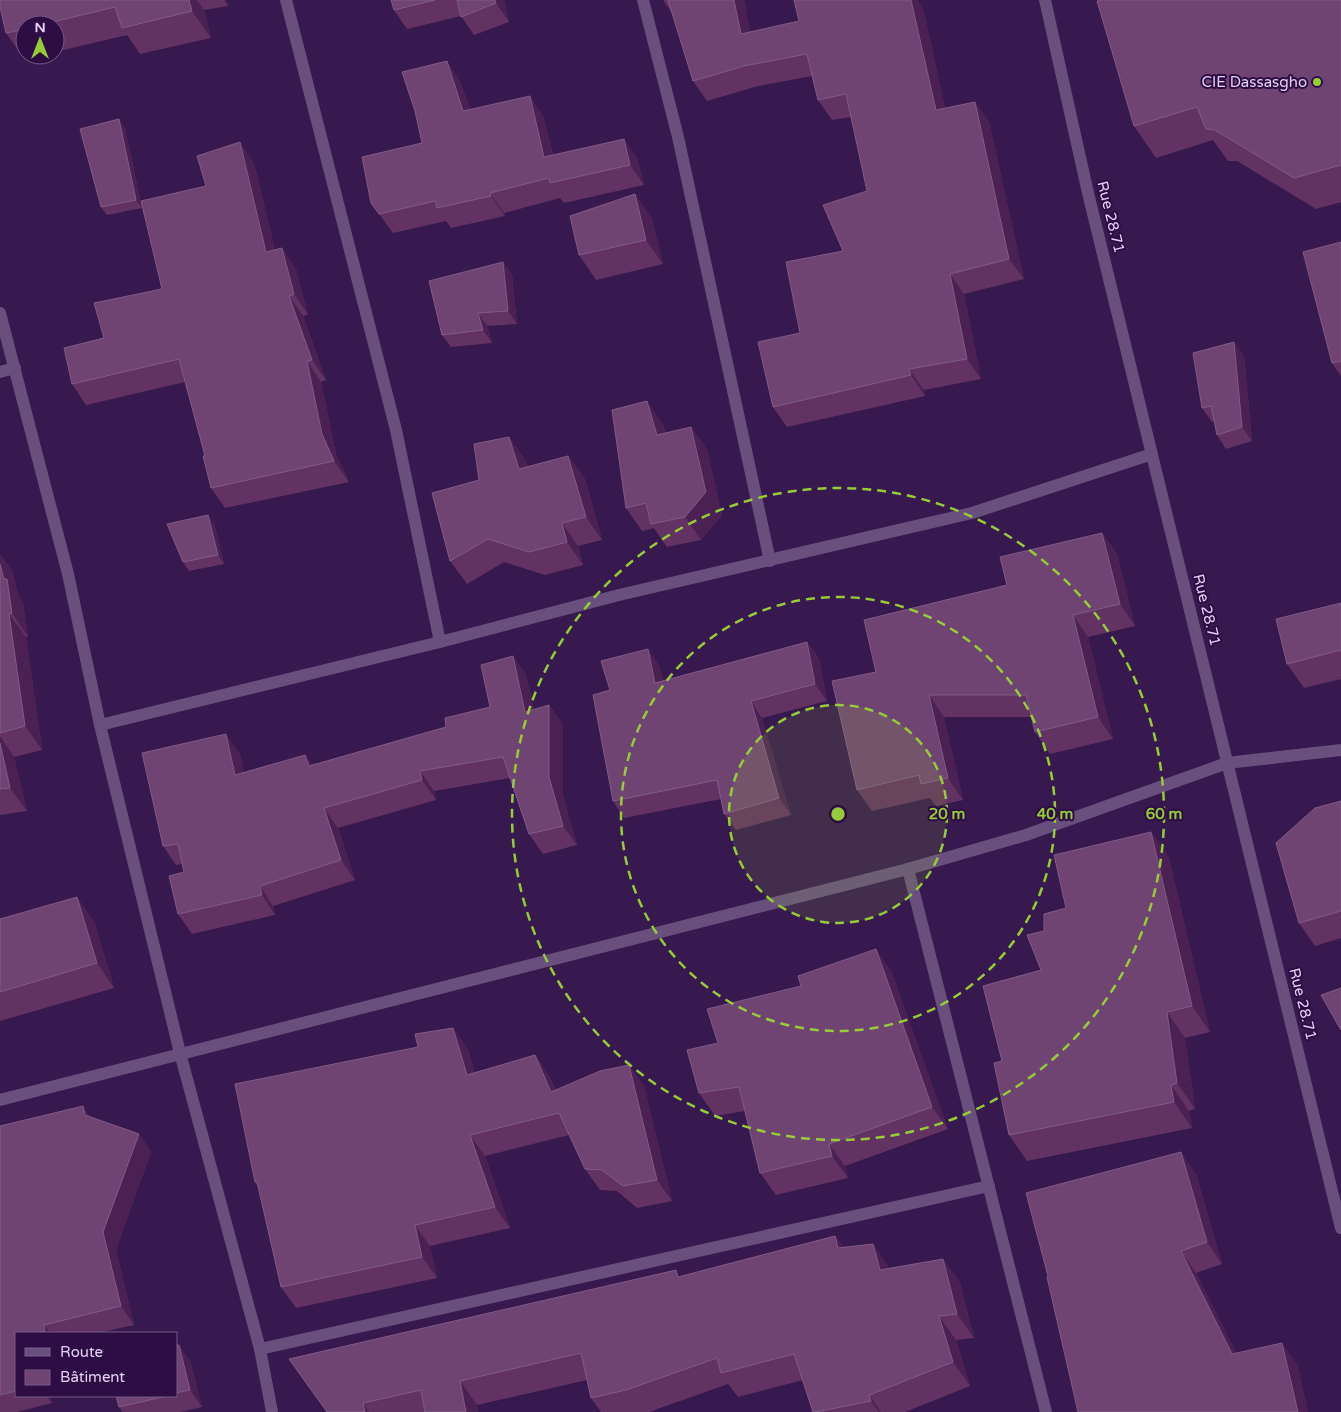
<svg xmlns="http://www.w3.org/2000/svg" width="1341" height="1412" font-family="'Varela Round',sans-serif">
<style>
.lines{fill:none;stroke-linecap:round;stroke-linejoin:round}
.street{stroke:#684f7e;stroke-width:12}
.wall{fill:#623362}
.shaded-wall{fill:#4b2154}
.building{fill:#6f4472;stroke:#815a86}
.ring{fill:none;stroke:#97cc38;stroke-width:2.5;stroke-dasharray:9 6}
.poi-dot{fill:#97cc38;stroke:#2d0d44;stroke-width:2}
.labels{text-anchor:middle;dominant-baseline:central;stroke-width:4;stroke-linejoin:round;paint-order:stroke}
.poi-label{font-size:15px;fill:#e2d1f4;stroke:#2d0d44;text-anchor:end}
.street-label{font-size:15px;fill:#e2d1f4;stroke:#2d0d44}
.centre{fill:#97cc38;stroke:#2d0d44;stroke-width:2.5}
.ring-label{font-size:15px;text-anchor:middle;font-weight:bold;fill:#97cc38;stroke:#2d0d44;stroke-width:4;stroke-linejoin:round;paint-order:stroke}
</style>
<rect width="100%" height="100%" fill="#37184f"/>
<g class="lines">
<g class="street">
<path d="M286 0 396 430 440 642"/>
<path d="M643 0 678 137 770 561"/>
<path d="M1045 0 1088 193 1341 1228"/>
<path d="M0 313 68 574 100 725 180 1053 260 1349 272 1412"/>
<path d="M0 372 15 368"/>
<path d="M100 725 440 642 619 595 972 513 1152 454"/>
<path d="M908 869 1046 1412"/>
<path d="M0 1100 908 869 1026 835 1227 763 1341 750"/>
<path d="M260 1349 989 1186"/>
</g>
</g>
<g class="wall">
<path d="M0 0H226L228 6 204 10 211 38 140 54 127 35 55 52V25H25V55H45L25 60 6 33Z"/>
<path d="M391 0H504L509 22 474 35 461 16 407 29 394 10Z"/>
<path d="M663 0H744L750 32 799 21 794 0H917L923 8 945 108 975 102 989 122 1024 279 964 294 981 379 924 390 925 396 787 427 773 407 800 333 843 251 867 191 851 117 832 120 818 100 812 76 758 86 707 101 693 81 672 13Z"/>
<path d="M1341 0V202L1316 209 1237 161H1228L1213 140 1156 158 1134 126Z"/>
<path d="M460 81 470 109 543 116 553 155 637 158 644 185 564 203 560 198 504 213 505 216 451 228 446 221 393 233 371 203 422 143Z"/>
<path d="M125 128 142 208 107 215 101 207Z"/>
<path d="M254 163 275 250 296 269 308 315 303 316 326 380 321 382 336 454 349 482 225 508 211 488 205 456 185 382 86 405 72 384 104 338 162 289 206 186Z"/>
<path d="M635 194 652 219 663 264 596 280 579 255Z"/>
<path d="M1341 242V376L1332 363Z"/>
<path d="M503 262 512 275 517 324 487 326 492 343 451 347 442 335Z"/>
<path d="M1244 356 1252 441 1226 449 1217 435 1214 421 1212 422 1202 408Z"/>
<path d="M663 424 666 433 691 427 707 450 722 515 701 540 667 547 654 528 642 531 626 508Z"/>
<path d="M509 437 525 460 528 467 568 456 585 479 602 540 578 546 583 565 545 575 504 562 467 584 450 561 479 480Z"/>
<path d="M214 523 224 564 189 571 183 562Z"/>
<path d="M1102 533 1117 554 1135 626 1088 637 1113 739 1050 754 1035 732 1031 717H944L963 800 936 806 930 798 872 811 857 790 1007 585Z"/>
<path d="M0 554 13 573 18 595 23 602 28 637H26L42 750 14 757 27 811 0 815Z"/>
<path d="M1341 603V679L1304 688 1287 664Z"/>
<path d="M807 642 819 659 827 701 762 718 791 815 736 830 724 814 721 799 624 818 613 801 610 690 659 665 663 681Z"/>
<path d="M513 656 526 675 534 710 549 705 563 725V796L577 845 543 854 529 834 510 778 434 791 436 800 338 828 355 880 273 906 275 915 192 934 178 914 184 872 182 864 176 865 163 846 240 754 244 773 313 765 446 727 490 707Z"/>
<path d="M1341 801V938L1315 946 1299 923Z"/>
<path d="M1151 832 1169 858 1210 1032 1185 1038 1195 1109 1189 1111 1192 1128 1027 1161 1009 1135 1002 1061 1041 970 1044 931 1066 908Z"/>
<path d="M0 919 94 921 114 988 0 1021Z"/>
<path d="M891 971 948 1129 845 1166 848 1178 776 1195 760 1173 745 1111 715 1116 699 1093 718 1043Z"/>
<path d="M468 1049 475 1073 535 1055 549 1076 556 1090 629 1065 644 1086 672 1201 637 1208 617 1191 600 1190 585 1169 569 1135 485 1156 510 1228 430 1246 437 1278 296 1308 281 1287 259 1188 255 1182Z"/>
<path d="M90 1117 139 1134 151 1152 116 1250 134 1325 98 1333H16V1396H50L52 1403 17 1412H0V1126Z"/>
<path d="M1196 1174 1222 1264 1196 1273 1236 1353 1297 1364 1308 1412 1048 1276Z"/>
<path d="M835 1236 843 1247 873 1244 890 1269 943 1259 960 1283 974 1338 956 1340 970 1386 905 1412H813L803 1380 738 1397 728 1384 649 1412H601L591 1398 587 1380 477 1405 478 1412H327L289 1359 681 1277Z"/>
<path d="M176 1345H179L190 1361 202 1407 180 1412H123L119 1407 116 1396H176Z"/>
</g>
<g class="shaded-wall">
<path d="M189 0H197L204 10 211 38 192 11Z"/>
<path d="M224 0H226L228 6Z"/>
<path d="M495 0H504L509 22 496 3Z"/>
<path d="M734 0H744L755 54 741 34Z"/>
<path d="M911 0H917L923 8 950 131 936 110Z"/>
<path d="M447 61 460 81 477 130 463 111Z"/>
<path d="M530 96 543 116 558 177 544 157Z"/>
<path d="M975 102 989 122 1024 279 1009 259Z"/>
<path d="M119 119 125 128 142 208 136 200Z"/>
<path d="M624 139 637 158 644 185 630 165Z"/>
<path d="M240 142 254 163 281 272 266 252Z"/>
<path d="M490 193 504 213 505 216 491 196Z"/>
<path d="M635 194 652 219 663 264 646 240Z"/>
<path d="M282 248 296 269 308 315 294 294Z"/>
<path d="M503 262 512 275 517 324 508 311Z"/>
<path d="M950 274 964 294 981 379 967 359Z"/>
<path d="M289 296 303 316 326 380 312 360Z"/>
<path d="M478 313 487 326 492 343 483 330Z"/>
<path d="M1234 342 1244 356 1252 441 1242 427Z"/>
<path d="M307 361 321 382 336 454 349 482 334 461 322 434Z"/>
<path d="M909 369 924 390 925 396 911 375Z"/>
<path d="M647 401 663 424 673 458 657 435Z"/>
<path d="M691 427 707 450 722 515 701 540 685 517Z"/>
<path d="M509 437 525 460 536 493 519 469Z"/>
<path d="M568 456 585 479 602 540 586 517Z"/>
<path d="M208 515 214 523 224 564 218 555Z"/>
<path d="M562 523 578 546 583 565 567 542Z"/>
<path d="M1102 533 1117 554 1135 626 1120 604Z"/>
<path d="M0 554 13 573 18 595 23 602 28 637 12 613 0 564Z"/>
<path d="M9 614 26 637 42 750 25 726Z"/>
<path d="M1073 615 1088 637 1113 739 1098 717Z"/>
<path d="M807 642 819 659 827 701 815 684Z"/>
<path d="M648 649 659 665 667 700 655 683Z"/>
<path d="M513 656 526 675 539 732 525 712Z"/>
<path d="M929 695 944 717 963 800 948 778Z"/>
<path d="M751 701 762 718 791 815 779 798Z"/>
<path d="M549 705 563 725V796L577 845 563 826 549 777Z"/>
<path d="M226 734 240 754 249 795 235 775Z"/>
<path d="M0 736 14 757 27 811 10 788 0 743Z"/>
<path d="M305 755 319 774 309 766Z"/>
<path d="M420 771 434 791 436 800 422 780Z"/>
<path d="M324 808 338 828 355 880 341 860Z"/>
<path d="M1151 832 1169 858 1210 1032 1192 1006Z"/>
<path d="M260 886 273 906 275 915 262 895Z"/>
<path d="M77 897 94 921 114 988 97 963Z"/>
<path d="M876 949 891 971 948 1129 932 1107Z"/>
<path d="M1167 1012 1185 1038 1195 1109 1177 1083Z"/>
<path d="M453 1028 468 1049 482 1096 467 1075Z"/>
<path d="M535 1055 549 1076 566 1113 551 1092Z"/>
<path d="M629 1065 644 1086 672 1201 657 1180Z"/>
<path d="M1171 1085 1189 1111 1192 1128 1174 1102Z"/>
<path d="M83 1106 96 1125 85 1115Z"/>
<path d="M139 1134 151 1152 116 1250 134 1325 121 1306 103 1232Z"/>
<path d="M470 1135 485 1156 510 1228 495 1207Z"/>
<path d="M829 1144 845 1166 848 1178 832 1156Z"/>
<path d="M1181 1152 1196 1174 1222 1264 1207 1242Z"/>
<path d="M415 1225 430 1246 437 1278 422 1257Z"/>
<path d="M835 1236 852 1260 838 1248Z"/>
<path d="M873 1244 890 1269 880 1270Z"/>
<path d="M1181 1251 1196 1273 1247 1375 1232 1354Z"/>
<path d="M943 1259 960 1283 974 1338 957 1314Z"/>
<path d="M939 1316 956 1340 970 1386 953 1362Z"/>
<path d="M44 1325 50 1333H45Z"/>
<path d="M1282 1343 1297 1364 1308 1412H1298Z"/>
<path d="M179 1345 190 1361 202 1407 190 1390Z"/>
<path d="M460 1381 477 1405 478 1412H466Z"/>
<path d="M869 1395 881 1412H879L871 1401Z"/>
<path d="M46 1396H50L52 1403Z"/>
<path d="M363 1403 369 1412H365Z"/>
</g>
<g class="building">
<path d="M0 0H189L192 11 122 28 115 7 40 25H25V29L6 33 0 7Z"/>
<path d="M391 0H435L394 10Z"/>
<path d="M457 0H495L496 3 461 17Z"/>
<path d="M668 0H734L741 34 799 21 794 0H911L936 110 975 102 1009 259 950 274 967 359 909 369 911 375 773 407 758 342 800 333 786 262 843 251 823 205 867 191 846 94 818 100 807 54 744 66 693 81Z"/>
<path d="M1101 0H1341V165L1294 178 1215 130 1206 129 1197 107 1134 126 1097 1Z"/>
<path d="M447 61 463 111 530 96 544 157 624 139 630 165 550 183 549 178 490 193 491 196 437 208 435 201 379 214 371 203 362 157 422 143 415 111 402 72Z"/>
<path d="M119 119 136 200 101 207 80 129Z"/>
<path d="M240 142 266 252 282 248 294 294 289 296 312 360 307 361 322 434 334 461 211 488 203 456H205L179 359 72 384 64 348 104 338 94 303 162 289 141 201 206 186 197 156Z"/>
<path d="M635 194 646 240 579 255 570 216Z"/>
<path d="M1341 242V361L1332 363 1303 252Z"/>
<path d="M503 262 508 311 478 313 483 330 442 335 429 281Z"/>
<path d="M1234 342 1242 427 1217 435 1211 406 1202 408 1193 353Z"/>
<path d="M647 401 657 435 691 427 706 492 685 517 651 524 646 503 626 508 612 410Z"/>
<path d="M509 437 519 469 568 456 586 517 562 523 567 542 529 552 488 539 450 561 432 493 479 480 474 444Z"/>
<path d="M208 515 218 555 183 562 167 524Z"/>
<path d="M1102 533 1120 604 1073 615 1098 717 1035 732 1026 695H929L948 778 921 784 919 775 857 790 832 681 876 672 864 620 1007 585 1000 557Z"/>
<path d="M0 564 4 579H7L12 613 9 614 25 726 0 733Z"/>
<path d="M1341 603V650L1287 664 1276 619Z"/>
<path d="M807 642 815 684 751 701 779 798 724 814 717 780 613 801 593 695 610 690 601 661 648 649 655 683Z"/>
<path d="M513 656 525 712 549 705V777L563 826 529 834 503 757 420 771 422 780 324 808 341 860 260 886 262 895 178 914 169 876 184 872 178 844 163 846 142 753 226 734 235 775 305 755 309 766 446 727 445 718 490 707 481 665Z"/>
<path d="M0 743 10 788 0 789Z"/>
<path d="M1341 801V911L1299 923 1276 843 1315 808Z"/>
<path d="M1151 832 1192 1006 1167 1012 1177 1083 1171 1085 1174 1102 1009 1135 994 1063 1002 1061 983 986 1041 970 1027 935 1044 931V914L1066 908 1054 855Z"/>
<path d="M77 897 97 963 0 992V919Z"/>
<path d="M876 949 932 1107 829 1144 832 1156 760 1173 739 1087 699 1093 687 1050 718 1043 707 1009 801 986 798 976Z"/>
<path d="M1341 988V1030L1321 995Z"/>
<path d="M453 1028 467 1075 535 1055 551 1092 600 1071 629 1065 657 1180 623 1186 602 1170 585 1169 559 1113 470 1135 495 1207 415 1225 422 1257 281 1287 257 1182H255L235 1084 418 1047 415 1034Z"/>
<path d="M83 1106 85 1115 139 1134 103 1232 121 1306 44 1325 45 1333H16V1391L0 1395V1126Z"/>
<path d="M1181 1152 1207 1242 1181 1251 1232 1354 1282 1343 1298 1412H1078L1047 1277 1048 1276 1026 1193Z"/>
<path d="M835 1236 838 1248 873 1244 880 1270 943 1259 957 1314 939 1316 953 1362 869 1395 871 1401 816 1412H813L794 1354 721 1373 717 1358 626 1390 591 1398 581 1353 460 1381 466 1412H425L421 1390 363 1403 365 1412H327L289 1359 676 1270 678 1277Z"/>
<path d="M176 1345H179L190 1390 176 1393Z"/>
<path d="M116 1396H167L119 1407Z"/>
</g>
<circle cx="838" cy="814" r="109" fill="#97cc38" fill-opacity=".12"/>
<g class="ring">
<circle cx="838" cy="814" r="109"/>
<circle cx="838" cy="814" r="217"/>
<circle cx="838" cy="814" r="326"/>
</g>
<circle class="poi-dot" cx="1317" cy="82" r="5"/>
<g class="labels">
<g class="poi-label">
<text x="1307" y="82">CIE Dassasgho</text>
</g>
<g class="street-label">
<text transform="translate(1111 217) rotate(76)">Rue 28.71</text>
<text transform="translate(1207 610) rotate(76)">Rue 28.71</text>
<text transform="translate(1303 1004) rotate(76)">Rue 28.71</text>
</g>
</g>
<circle cx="838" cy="814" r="8" class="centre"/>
<g class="ring-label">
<text x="947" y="819">20 m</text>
<text x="1055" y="819">40 m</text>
<text x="1164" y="819">60 m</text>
</g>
<rect x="15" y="1332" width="162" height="65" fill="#2d0d44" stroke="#755b8a"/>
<rect x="25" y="1348" width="25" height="8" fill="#684f7e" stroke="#755b8a"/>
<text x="60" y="1357" font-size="15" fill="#e2d1f4">Route</text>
<rect x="25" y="1370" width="25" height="15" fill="#6f4472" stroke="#755b8a"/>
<text x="60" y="1382" font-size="15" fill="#e2d1f4">Bâtiment</text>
<g transform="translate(40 40)"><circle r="24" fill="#2d0d44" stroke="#755b8a"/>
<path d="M0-4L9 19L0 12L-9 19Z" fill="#97cc38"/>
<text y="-8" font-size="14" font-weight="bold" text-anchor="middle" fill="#e2d1f4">N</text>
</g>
</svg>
